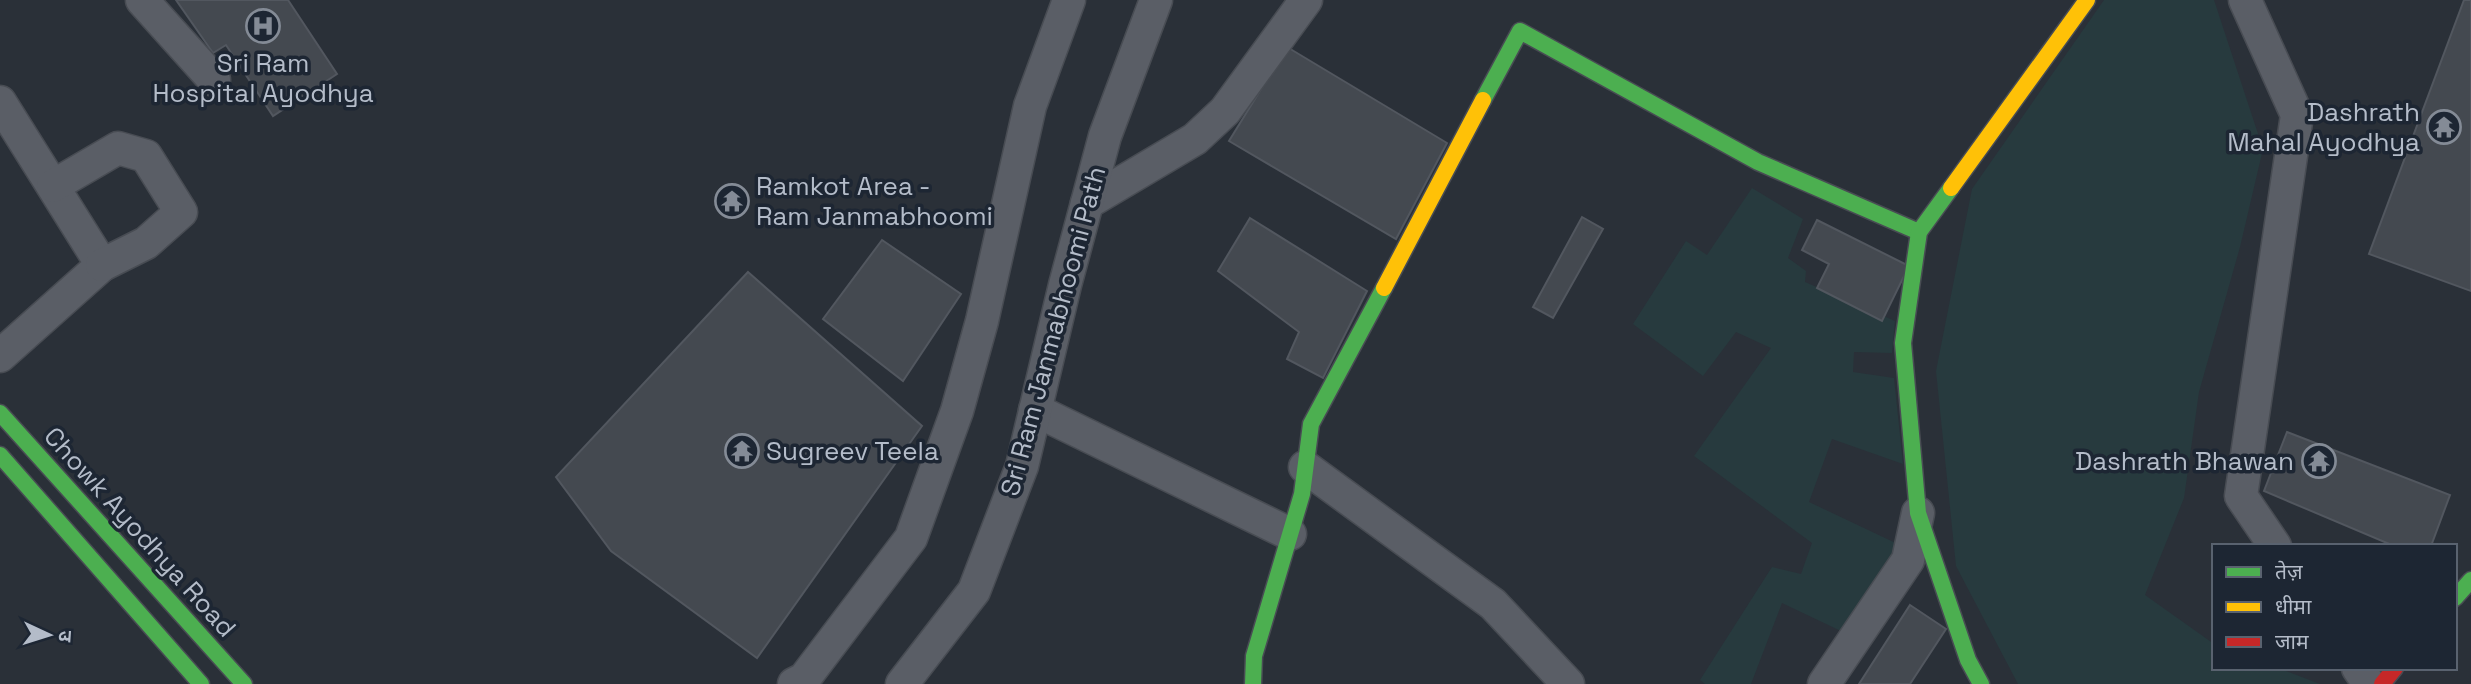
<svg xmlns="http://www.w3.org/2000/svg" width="2471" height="684" font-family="'Space Grotesk','Noto Sans Devanagari',sans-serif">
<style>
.green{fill:#273a3e}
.building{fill:#444950;stroke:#52575f;stroke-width:2}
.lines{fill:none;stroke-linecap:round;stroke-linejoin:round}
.street-casing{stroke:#484c53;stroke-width:35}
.fast-casing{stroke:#484c53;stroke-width:19}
.slow-casing{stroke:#484c53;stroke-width:19}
.jam-casing{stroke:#484c53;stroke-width:19}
.street{stroke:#5a5e66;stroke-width:32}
.fast{stroke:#4caf50;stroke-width:16}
.slow{stroke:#ffc107;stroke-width:16}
.jam{stroke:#c62828;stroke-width:16}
.labels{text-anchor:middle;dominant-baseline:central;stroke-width:7;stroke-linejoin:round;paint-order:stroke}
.poi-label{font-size:26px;fill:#b4bcc9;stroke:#1d2633;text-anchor:end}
.street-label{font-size:26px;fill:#b4bcc9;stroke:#1d2633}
</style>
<rect width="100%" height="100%" fill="#2a3038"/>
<g class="green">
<path d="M2104 0H2214L2263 149 2240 247 2199 392 2184 498 2145 595 2214 644V668H2278L2320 684H2018L1956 566 1936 371 1972 189Z"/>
<path d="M1752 188 1803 219 1788 258 1806 271 1805 282 1895 321 1892 353 1854 352 1853 372 1894 378 1903 464 1832 439 1809 502 1904 547 1843 632 1782 603 1751 684H1705L1700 680 1772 567 1801 574 1812 543 1694 456 1771 348 1736 332 1703 376 1633 324 1686 241 1707 255Z"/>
</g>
<g class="building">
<path d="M176 0H288L337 74 273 116 226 45 213 53Z"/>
<path d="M2464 0H2471V291L2369 254Z"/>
<path d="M1287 47 1447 143 1396 239 1229 141Z"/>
<path d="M1582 217 1603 229 1553 318 1533 307Z"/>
<path d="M1250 218 1367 291 1323 378 1287 359 1299 332 1218 271Z"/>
<path d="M1817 220 1909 266 1882 321 1817 288 1829 264 1802 250Z"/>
<path d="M882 240 961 294 903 381 823 319Z"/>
<path d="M748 272 922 426 757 658 611 551 556 477Z"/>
<path d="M2287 432 2450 495 2431 546H2394L2264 491Z"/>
<path d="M1910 605 1946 629 1910 684H1859Z"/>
</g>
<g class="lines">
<g class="street-casing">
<g id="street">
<path d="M142 0 214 80"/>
<path d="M2245 0 2297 115 2241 496 2275 546"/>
<path d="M0 102 102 265 0 356"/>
<path d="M53 186 118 148 146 156 181 212 146 243 102 265"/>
<path d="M1087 203 1195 139 1225 111 1306 0"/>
<path d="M1035 410 1290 534"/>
<path d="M1305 467 1493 604 1568 684"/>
<path d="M2358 668 2369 684"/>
<path d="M794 684 804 679 911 538 957 411 982 321 1030 106 1069 0"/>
<path d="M902 684 974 591 1022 466 1065 285 1105 136 1156 0"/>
<path d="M1824 684 1908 560 1918 513"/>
</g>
</g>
<g class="fast-casing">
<g id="fast">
<path d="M1483 100 1520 31 1758 162 1919 232"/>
<path d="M1951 188 1919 232 1903 343 1918 513 1968 660 1981 684"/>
<path d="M0 413 244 684"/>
<path d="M0 455 201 684"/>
<path d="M2455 598 2471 580"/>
<path d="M1253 684 1254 656 1302 494 1311 424 1384 288"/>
</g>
</g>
<g class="slow-casing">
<g id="slow">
<path d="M1951 188 2087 0"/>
<path d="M1384 288 1483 100"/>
</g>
</g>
<g class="jam-casing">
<path id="jam" d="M2382 684 2395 668"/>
</g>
<use href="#street" class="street"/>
<use href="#fast" class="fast"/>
<use href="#slow" class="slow"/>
<use href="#jam" class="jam"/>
</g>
<defs>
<g id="hospital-ring" transform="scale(1.75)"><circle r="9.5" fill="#1d2633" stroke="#848b96" stroke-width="1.5"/><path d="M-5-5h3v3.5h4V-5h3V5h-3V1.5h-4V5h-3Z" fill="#848b96"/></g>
<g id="temple-ring" transform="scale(1.75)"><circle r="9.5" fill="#1d2633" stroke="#848b96" stroke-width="1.5"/><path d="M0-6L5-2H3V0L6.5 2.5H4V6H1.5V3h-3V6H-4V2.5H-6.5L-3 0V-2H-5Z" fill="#848b96"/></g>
</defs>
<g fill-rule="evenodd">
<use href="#hospital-ring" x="263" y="26"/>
<use href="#temple-ring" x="2444" y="127"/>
<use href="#temple-ring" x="732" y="201"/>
<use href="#temple-ring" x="742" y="451"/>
<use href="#temple-ring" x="2319" y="461"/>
</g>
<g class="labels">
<g class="poi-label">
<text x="263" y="63" text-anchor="middle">Sri Ram<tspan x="263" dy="30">Hospital Ayodhya</tspan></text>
<text x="2420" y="112">Dashrath<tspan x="2420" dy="30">Mahal Ayodhya</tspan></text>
<text x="756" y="186" text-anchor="start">Ramkot Area -<tspan x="756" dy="30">Ram Janmabhoomi</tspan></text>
<text x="766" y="451" text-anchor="start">Sugreev Teela</text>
<text x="2294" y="461">Dashrath Bhawan</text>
</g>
<g class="street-label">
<text transform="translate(1053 331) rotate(-75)">Sri Ram Janmabhoomi Path</text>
<text transform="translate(140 532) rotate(48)">Chowk Ayodhya Road</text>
</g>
</g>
<rect x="2212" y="544" width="245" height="126" fill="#1d2633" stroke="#59626f" stroke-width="2"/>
<rect x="2226" y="567" width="35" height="10" fill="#4caf50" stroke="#59626f" stroke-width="2"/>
<text x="2275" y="579" font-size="21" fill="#b4bcc9">तेज़</text>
<rect x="2226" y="602" width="35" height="10" fill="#ffc107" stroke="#59626f" stroke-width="2"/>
<text x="2275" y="614" font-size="21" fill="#b4bcc9">धीमा</text>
<rect x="2226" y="637" width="35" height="10" fill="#c62828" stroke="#59626f" stroke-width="2"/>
<text x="2275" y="649" font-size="21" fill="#b4bcc9">जाम</text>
<g transform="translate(49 635) rotate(94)" stroke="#1d2633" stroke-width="5" paint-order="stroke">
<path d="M0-5L12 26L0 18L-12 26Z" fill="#b4bcc9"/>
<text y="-10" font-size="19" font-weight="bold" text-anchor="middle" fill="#b4bcc9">उ</text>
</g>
</svg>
